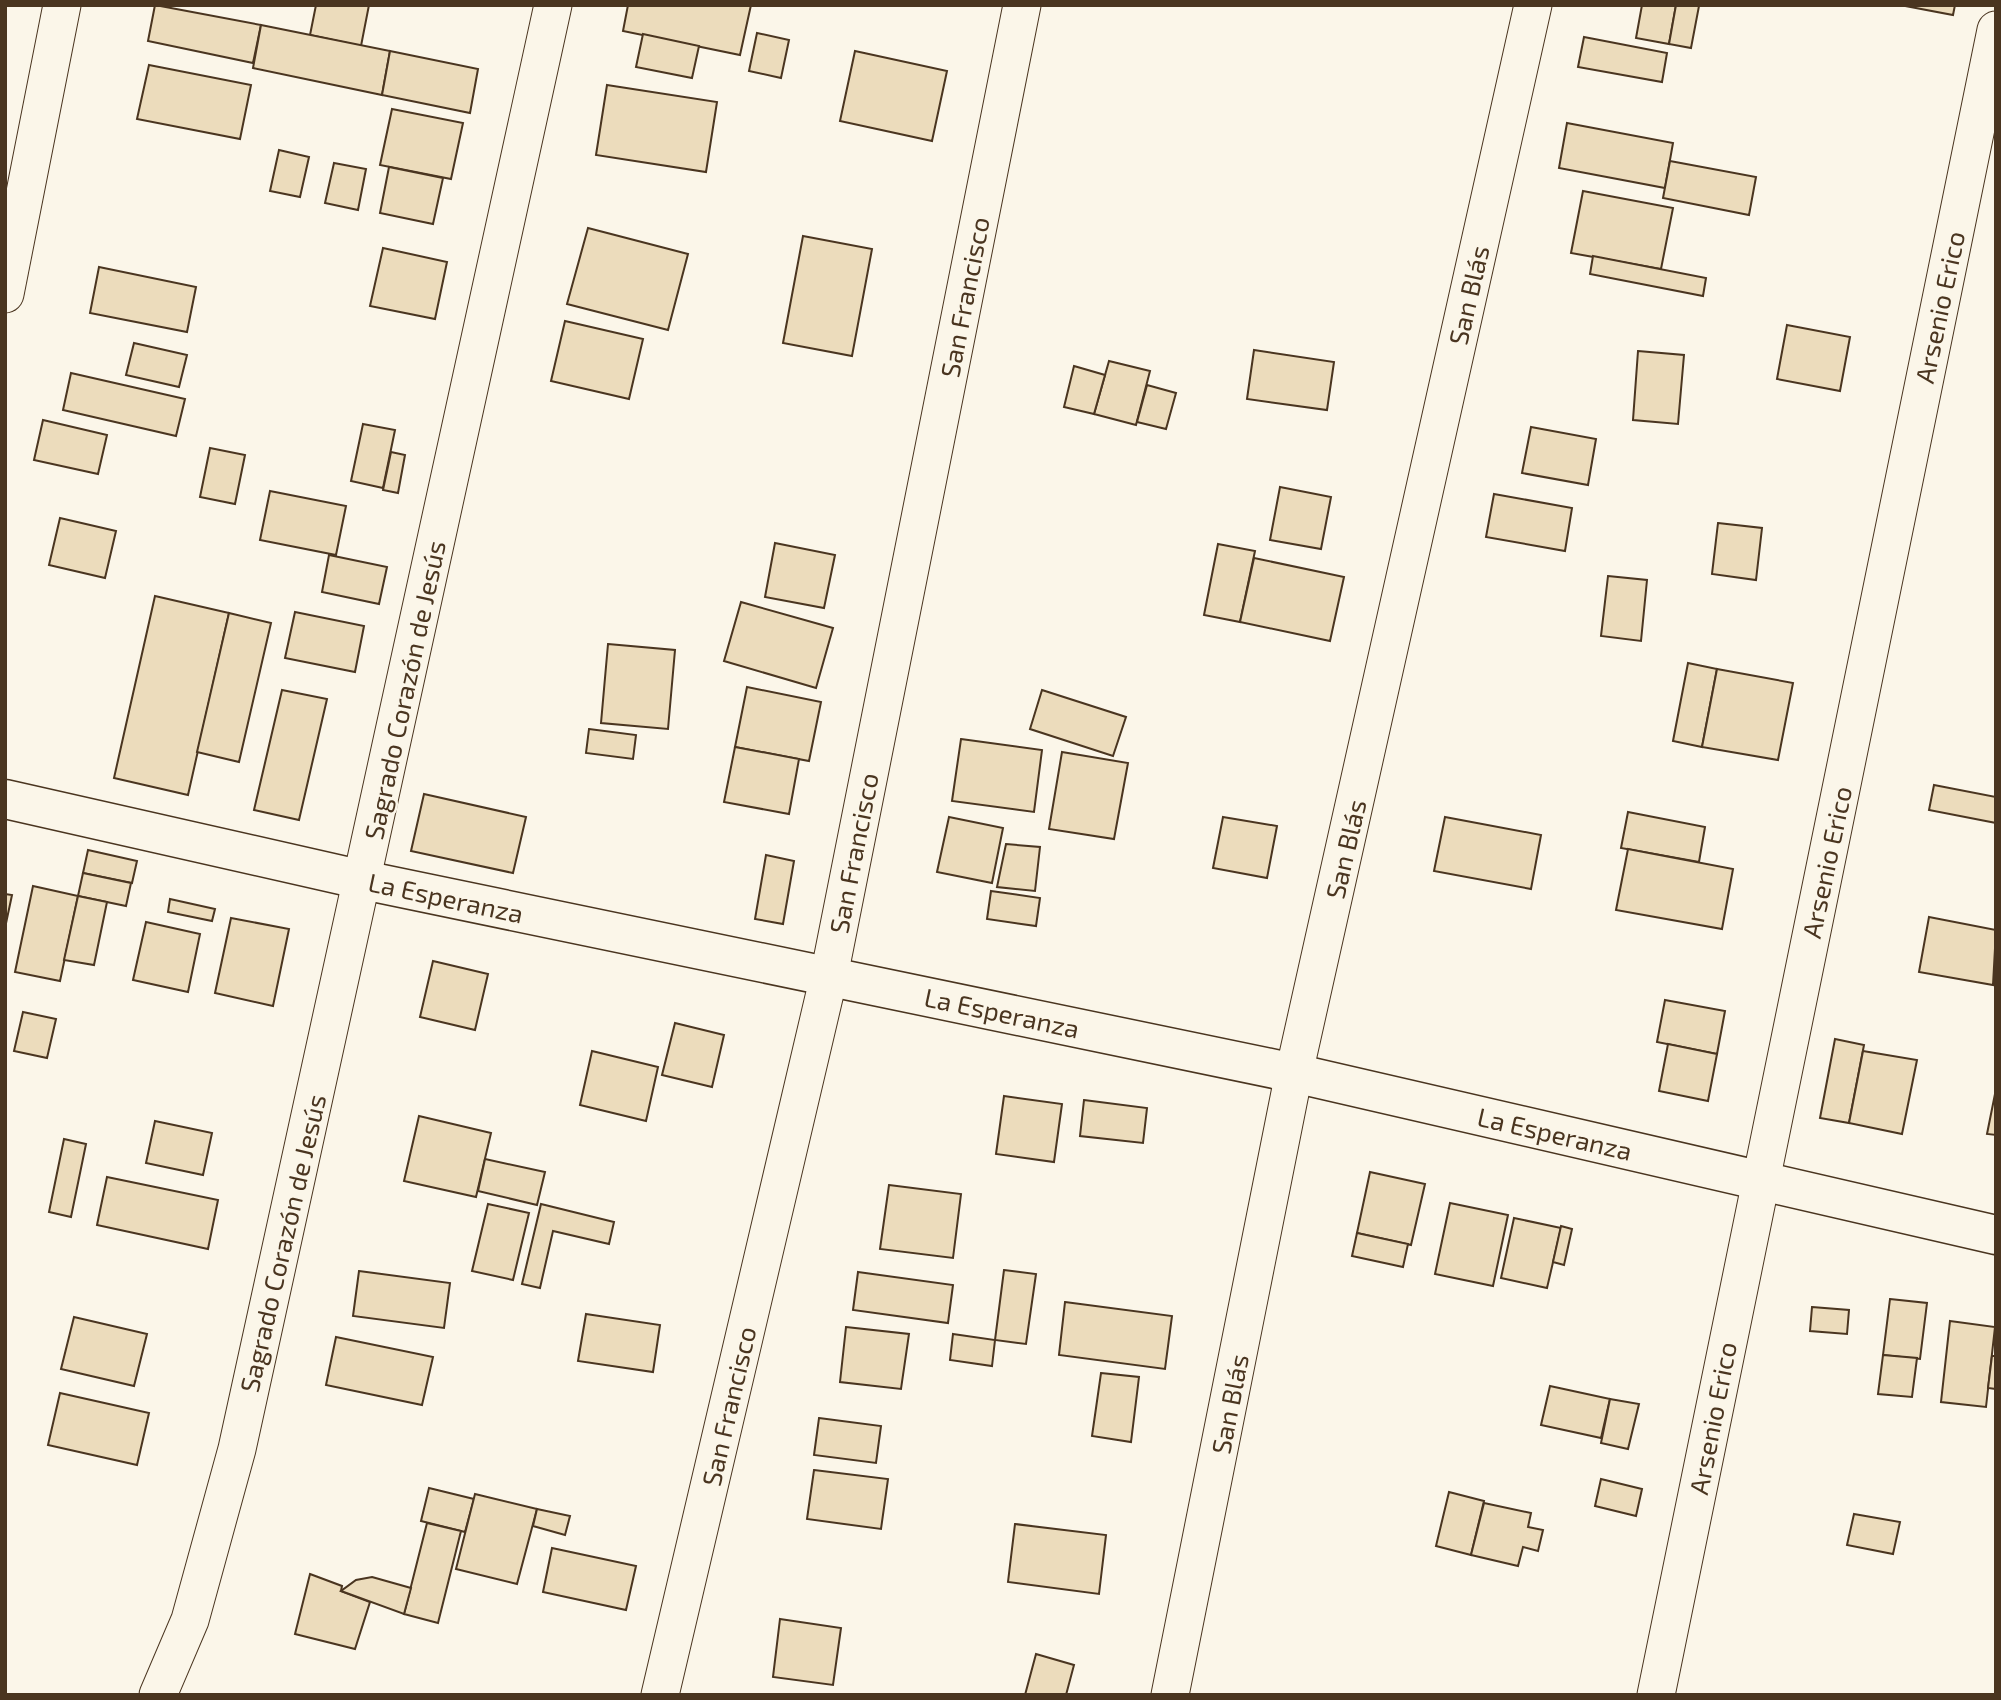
<svg xmlns="http://www.w3.org/2000/svg" width="2001" height="1700" font-family="'Exo 2',sans-serif">
<style>
.building{fill:#ecdcbc;stroke:#4a3520;stroke-width:2}
.lines{fill:none;stroke-linecap:round;stroke-linejoin:round}
.minor-casing{stroke:#4a3520;stroke-width:39}
.tertiary-casing{stroke:#4a3520;stroke-width:41}
.minor{stroke:#fbf6e9;stroke-width:37}
.tertiary{stroke:#fbf6e9;stroke-width:38}
.labels{text-anchor:middle;dominant-baseline:central;stroke-width:5;stroke-linejoin:round;paint-order:stroke}
.street-label{font-size:26px;fill:#4a3520;stroke:#fbf6e9}
</style>
<rect width="100%" height="100%" fill="#fbf6e9"/>
<g class="building">
<path d="M155 5 261 25 253 63 148 41Z"/>
<path d="M316 5H369L361 46 310 35Z"/>
<path d="M628 5H751L740 55 623 31Z"/>
<path d="M1642 5H1676L1669 44 1636 38Z"/>
<path d="M1676 5 1699 6 1691 48 1669 44Z"/>
<path d="M1900 5H1955L1953 15Z"/>
<path d="M261 25 390 51 382 95 253 68Z"/>
<path d="M757 33 789 40 781 78 749 71Z"/>
<path d="M643 34 699 46 692 78 636 67Z"/>
<path d="M1584 37 1667 53 1662 82 1578 67Z"/>
<path d="M390 51 478 69 470 113 382 95Z"/>
<path d="M855 51 947 71 932 141 840 121Z"/>
<path d="M149 65 251 85 240 139 137 119Z"/>
<path d="M607 85 717 102 706 172 596 155Z"/>
<path d="M392 109 463 123 451 179 380 165Z"/>
<path d="M1567 123 1673 143 1665 188 1559 168Z"/>
<path d="M279 150 309 157 300 197 270 191Z"/>
<path d="M1670 161 1756 177 1749 215 1663 198Z"/>
<path d="M334 163 366 169 358 210 325 203Z"/>
<path d="M389 167 443 178 433 224 380 213Z"/>
<path d="M1583 191 1673 208 1661 269 1571 253Z"/>
<path d="M588 228 688 254 668 330 567 304Z"/>
<path d="M803 236 872 249 852 356 783 343Z"/>
<path d="M383 248 447 262 435 319 370 306Z"/>
<path d="M1593 256 1706 278 1703 296 1590 274Z"/>
<path d="M99 267 196 287 187 332 90 313Z"/>
<path d="M565 321 643 339 629 399 551 381Z"/>
<path d="M1787 325 1850 337 1840 391 1777 379Z"/>
<path d="M134 343 187 355 179 387 126 375Z"/>
<path d="M1254 350 1334 362 1327 410 1247 399Z"/>
<path d="M1638 351 1684 355 1678 424 1633 420Z"/>
<path d="M1109 361 1150 371 1136 425 1094 414Z"/>
<path d="M1074 366 1105 375 1094 414 1064 407Z"/>
<path d="M71 373 185 399 176 436 63 410Z"/>
<path d="M1147 385 1176 393 1166 429 1137 422Z"/>
<path d="M43 420 107 435 98 474 34 460Z"/>
<path d="M363 424 395 430 383 488 351 481Z"/>
<path d="M1531 427 1596 439 1588 485 1522 473Z"/>
<path d="M210 448 245 455 235 504 200 497Z"/>
<path d="M391 452 405 455 398 493 383 490Z"/>
<path d="M1280 487 1331 497 1321 549 1270 540Z"/>
<path d="M270 491 346 506 336 555 260 540Z"/>
<path d="M1494 494 1572 508 1565 551 1486 537Z"/>
<path d="M60 518 116 531 105 578 49 565Z"/>
<path d="M1718 523 1762 528 1756 580 1712 574Z"/>
<path d="M775 543 835 555 824 608 765 597Z"/>
<path d="M1218 544 1255 551 1240 622 1204 615Z"/>
<path d="M329 555 387 567 379 604 322 592Z"/>
<path d="M1254 558 1344 577 1330 641 1240 622Z"/>
<path d="M1608 576 1647 580 1641 641 1601 636Z"/>
<path d="M155 596 229 613 188 795 114 778Z"/>
<path d="M741 602 833 628 816 688 724 661Z"/>
<path d="M295 612 364 626 355 672 285 658Z"/>
<path d="M229 613 271 623 239 762 197 752Z"/>
<path d="M608 644 675 650 668 729 601 723Z"/>
<path d="M1688 663 1717 669 1702 747 1673 741Z"/>
<path d="M1717 669 1793 683 1778 760 1702 747Z"/>
<path d="M747 687 821 702 809 761 735 747Z"/>
<path d="M282 690 327 699 299 820 254 810Z"/>
<path d="M1042 690 1126 717 1113 756 1030 729Z"/>
<path d="M589 729 636 735 633 759 586 753Z"/>
<path d="M961 739 1042 750 1034 812 952 801Z"/>
<path d="M735 747 799 759 789 814 724 802Z"/>
<path d="M1062 752 1128 763 1114 839 1049 829Z"/>
<path d="M1934 785 1996 797V823L1929 810Z"/>
<path d="M424 794 526 817 513 873 411 851Z"/>
<path d="M1628 812 1705 827 1699 862 1621 848Z"/>
<path d="M949 817 1003 828 992 883 937 872Z"/>
<path d="M1223 817 1277 826 1267 878 1213 868Z"/>
<path d="M1445 817 1541 835 1531 889 1434 871Z"/>
<path d="M1006 844 1040 847 1035 891 997 887Z"/>
<path d="M1628 849 1733 869 1722 929 1616 910Z"/>
<path d="M88 850 137 861 132 883 83 873Z"/>
<path d="M766 855 794 861 783 924 755 919Z"/>
<path d="M83 873 131 883 126 906 78 896Z"/>
<path d="M33 886 78 896 60 981 15 972Z"/>
<path d="M991 891 1040 898 1036 926 987 919Z"/>
<path d="M5 894 12 895 5 928Z"/>
<path d="M78 896 107 902 94 965 64 960Z"/>
<path d="M170 899 215 909 212 921 168 912Z"/>
<path d="M1929 917 1996 930 1993 985 1919 972Z"/>
<path d="M231 918 289 929 273 1006 215 993Z"/>
<path d="M146 922 200 934 188 992 133 980Z"/>
<path d="M433 961 488 974 475 1030 420 1017Z"/>
<path d="M1665 1000 1725 1011 1717 1054 1657 1042Z"/>
<path d="M23 1012 56 1019 47 1058 14 1051Z"/>
<path d="M675 1023 724 1035 712 1087 662 1075Z"/>
<path d="M1835 1039 1864 1045 1849 1123 1820 1118Z"/>
<path d="M1668 1044 1717 1054 1708 1101 1659 1091Z"/>
<path d="M592 1051 658 1067 646 1121 580 1105Z"/>
<path d="M1863 1051 1917 1060 1902 1134 1849 1123Z"/>
<path d="M1996 1089V1135L1987 1134Z"/>
<path d="M1004 1096 1062 1104 1054 1162 996 1154Z"/>
<path d="M1084 1100 1147 1108 1143 1143 1080 1136Z"/>
<path d="M419 1116 491 1133 476 1197 404 1181Z"/>
<path d="M155 1121 212 1133 203 1175 146 1163Z"/>
<path d="M64 1139 86 1144 71 1217 49 1212Z"/>
<path d="M485 1159 545 1172 537 1205 478 1191Z"/>
<path d="M1370 1172 1425 1184 1411 1245 1357 1233Z"/>
<path d="M107 1177 218 1200 208 1249 97 1225Z"/>
<path d="M889 1185 961 1194 953 1258 880 1249Z"/>
<path d="M1450 1203 1508 1215 1493 1286 1435 1274Z"/>
<path d="M488 1204 529 1213 513 1280 472 1271Z"/>
<path d="M541 1204 614 1222 609 1244 553 1231 540 1288 522 1284Z"/>
<path d="M1514 1218 1561 1228 1547 1288 1501 1278Z"/>
<path d="M1561 1226 1572 1229 1564 1265 1553 1262Z"/>
<path d="M1357 1233 1408 1244 1403 1267 1352 1256Z"/>
<path d="M1004 1270 1036 1274 1026 1344 995 1340Z"/>
<path d="M359 1271 450 1283 444 1328 353 1316Z"/>
<path d="M858 1272 953 1285 948 1323 853 1310Z"/>
<path d="M1890 1299 1927 1303 1920 1359 1883 1355Z"/>
<path d="M1065 1302 1172 1316 1165 1369 1059 1355Z"/>
<path d="M1812 1307 1849 1310 1847 1334 1810 1331Z"/>
<path d="M586 1314 660 1325 653 1372 578 1361Z"/>
<path d="M74 1317 147 1334 134 1386 61 1369Z"/>
<path d="M1950 1321 1995 1327 1986 1407 1941 1402Z"/>
<path d="M846 1327 909 1334 901 1389 840 1382Z"/>
<path d="M953 1334 995 1340 992 1366 950 1360Z"/>
<path d="M336 1337 433 1357 422 1405 326 1385Z"/>
<path d="M1883 1355 1917 1358 1912 1397 1878 1394Z"/>
<path d="M1992 1356H1996V1389L1988 1388Z"/>
<path d="M1101 1373 1139 1377 1131 1442 1092 1436Z"/>
<path d="M1550 1386 1610 1399 1601 1438 1541 1425Z"/>
<path d="M60 1393 149 1413 137 1465 48 1445Z"/>
<path d="M1610 1399 1639 1404 1628 1449 1601 1443Z"/>
<path d="M819 1418 881 1426 876 1463 814 1455Z"/>
<path d="M814 1470 888 1479 881 1529 807 1519Z"/>
<path d="M1601 1479 1642 1489 1636 1516 1595 1506Z"/>
<path d="M429 1488 474 1499 465 1532 421 1521Z"/>
<path d="M1449 1492 1484 1501 1471 1555 1436 1546Z"/>
<path d="M475 1494 537 1509 517 1584 456 1569Z"/>
<path d="M1484 1503 1531 1513 1528 1527 1543 1530 1538 1551 1523 1547 1518 1566 1471 1555Z"/>
<path d="M537 1509 570 1516 565 1535 533 1526Z"/>
<path d="M1854 1514 1900 1522 1893 1554 1847 1545Z"/>
<path d="M427 1523 461 1531 438 1623 404 1614Z"/>
<path d="M1015 1524 1106 1535 1099 1594 1008 1582Z"/>
<path d="M552 1548 636 1566 626 1610 543 1592Z"/>
<path d="M310 1574 342 1586 341 1591 370 1602 355 1649 295 1634Z"/>
<path d="M372 1577 411 1588 404 1614 341 1591 356 1580Z"/>
<path d="M780 1619 841 1628 833 1685 773 1677Z"/>
<path d="M1036 1654 1074 1665 1066 1695H1025Z"/>
</g>
<g class="lines">
<g class="minor-casing">
<g id="minor">
<path d="M5 294 62 5"/>
<path d="M158 1695 190 1620 237 1449 553 5"/>
<path d="M660 1695 829 976 1022 5"/>
<path d="M1170 1695 1294 1073 1533 5"/>
<path d="M1656 1695 1996 30"/>
</g>
</g>
<g class="tertiary-casing">
<path id="tertiary" d="M5 799 363 880 1294 1073 1996 1235"/>
</g>
<use href="#minor" class="minor"/>
<use href="#tertiary" class="tertiary"/>
</g>
<g class="labels">
<g class="street-label">
<text transform="translate(1468 295) rotate(-77)">San Blás</text>
<text transform="translate(964 297) rotate(-79)">San Francisco</text>
<text transform="translate(1939 307) rotate(-78)">Arsenio Erico</text>
<text transform="translate(404 690) rotate(-78)">Sagrado Corazón de Jesús</text>
<text transform="translate(1345 849) rotate(-77)">San Blás</text>
<text transform="translate(853 853) rotate(-79)">San Francisco</text>
<text transform="translate(1826 862) rotate(-78)">Arsenio Erico</text>
<text transform="translate(446 897) rotate(12)">La Esperanza</text>
<text transform="translate(1002 1012) rotate(12)">La Esperanza</text>
<text transform="translate(1555 1133) rotate(13)">La Esperanza</text>
<text transform="translate(282 1243) rotate(-77)">Sagrado Corazón de Jesús</text>
<text transform="translate(1229 1404) rotate(-79)">San Blás</text>
<text transform="translate(728 1406) rotate(-77)">San Francisco</text>
<text transform="translate(1712 1418) rotate(-79)">Arsenio Erico</text>
</g>
</g>
<rect width="2001" height="1700" fill="none" stroke="#4a3520" stroke-width="14"/>
</svg>
